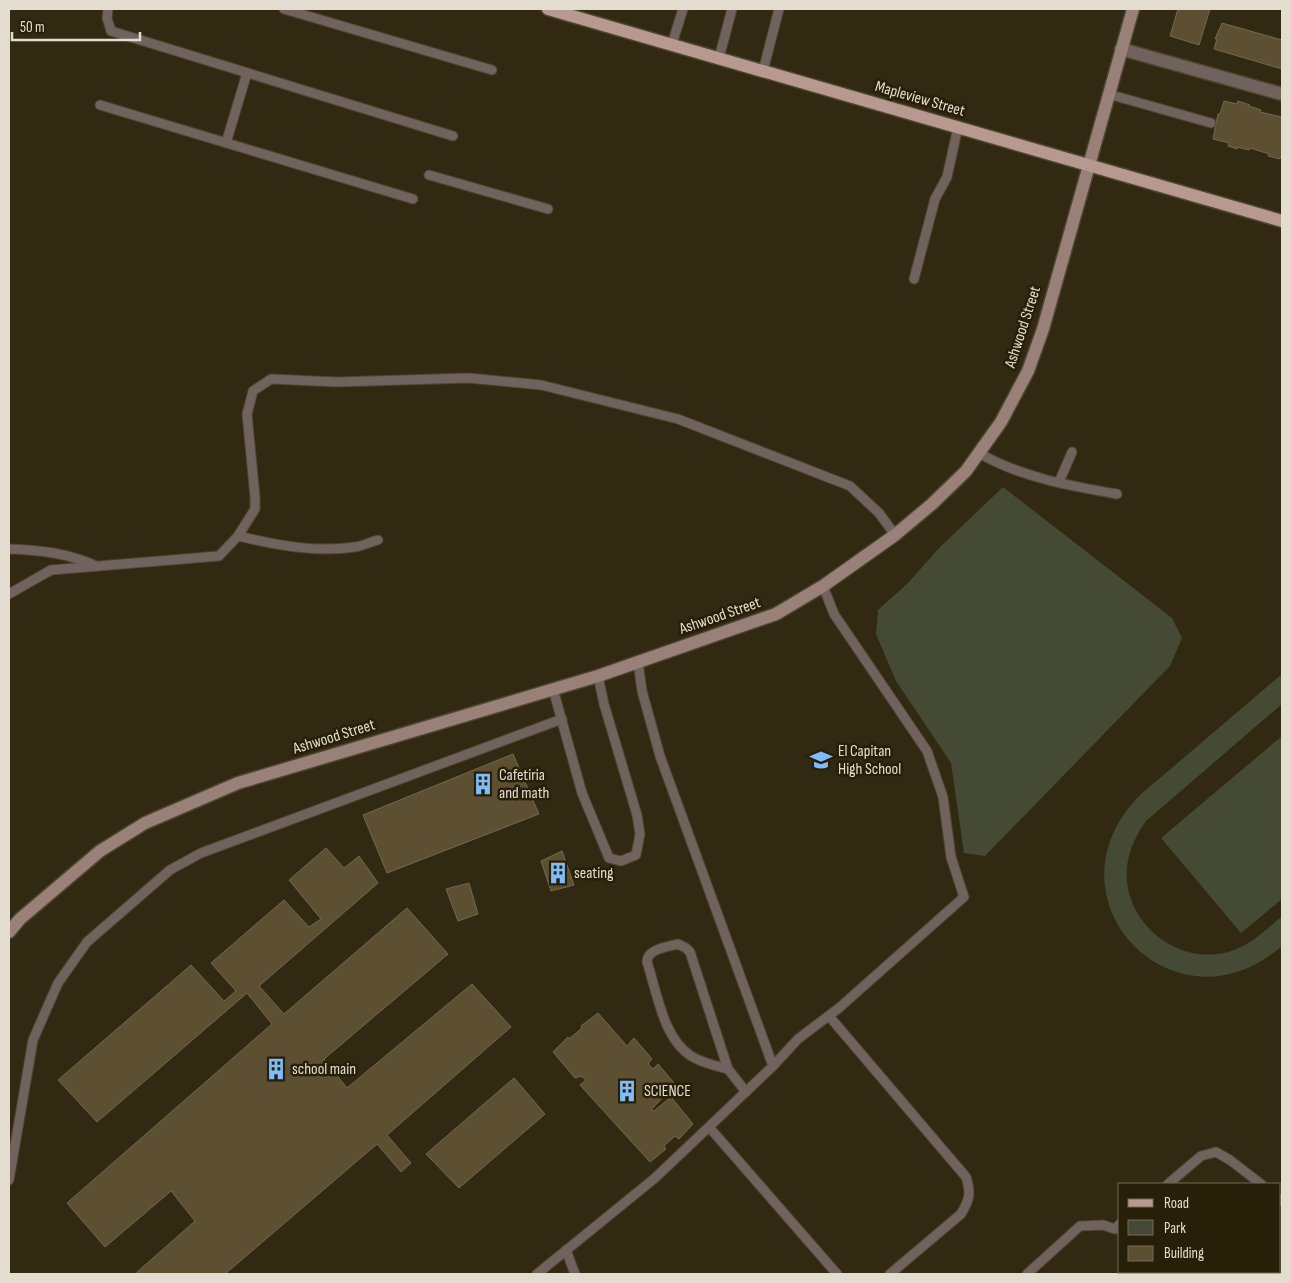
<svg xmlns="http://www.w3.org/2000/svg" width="1291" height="1283" font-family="'Sofia Sans Condensed',sans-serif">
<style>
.green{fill:#454a34}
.building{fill:#5c4f32;stroke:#746951}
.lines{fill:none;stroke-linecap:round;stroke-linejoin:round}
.lane-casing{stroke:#4e4630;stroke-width:11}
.street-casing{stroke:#4e4630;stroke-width:15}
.secondary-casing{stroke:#4e4630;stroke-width:15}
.primary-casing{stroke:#4e4630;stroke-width:15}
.lane{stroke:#71625d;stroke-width:9}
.street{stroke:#71625d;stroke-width:12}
.secondary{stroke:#998179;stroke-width:12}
.primary{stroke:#b8998f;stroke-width:12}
.labels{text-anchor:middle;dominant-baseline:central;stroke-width:5;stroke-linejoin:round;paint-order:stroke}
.street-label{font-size:16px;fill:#e3ddd0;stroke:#281f08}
.poi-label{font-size:16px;fill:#e3ddd0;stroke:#281f08;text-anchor:start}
</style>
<rect width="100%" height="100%" fill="#322912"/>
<g class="green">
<path d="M1003 487 1172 618 1182 638 1170 666 985 856 964 853 951 763 896 681 876 634 878 610 908 583 939 548Z"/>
<path d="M1282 674V704L1146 821C1136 835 1129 850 1127 867 1122 921 1176 966 1228 952 1250 946 1266 930 1282 916V946C1173 1040 1039 897 1140 795Z"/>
<path d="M1282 736V899L1241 933 1161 838Z"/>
</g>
<g class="building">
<path d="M1178 9H1210L1199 45 1170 36Z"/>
<path d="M1222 23 1282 40V69L1214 49 1217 39H1215Z"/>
<path d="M1224 101 1237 104 1238 101 1250 105 1249 106 1261 110 1260 112 1282 117V158L1280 157V159L1268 156 1269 154 1250 148 1249 150 1237 147V149L1228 146 1229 143 1213 139 1218 114H1220Z"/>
<path d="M513 754 539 814 387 873 363 815Z"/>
<path d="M326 848 344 868 359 856 378 883 259 986 284 1014 407 908 448 954 324 1059 347 1088 472 984 511 1027 387 1135 411 1163 401 1172 377 1144 225 1274H135L195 1221 171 1191 105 1247 67 1203 272 1024 247 993 97 1122 58 1080 191 965 224 1001 236 991 211 963 284 900 309 927 321 919 289 880Z"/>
<path d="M562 851 574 885 551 891 541 861Z"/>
<path d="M469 883 478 914 458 921 446 889Z"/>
<path d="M598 1013 627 1046 634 1038 652 1059 648 1064 653 1069 658 1064 675 1084 651 1110 654 1111 671 1097 693 1124 679 1139 675 1136 664 1146 666 1149 650 1162 580 1085 586 1080 581 1076 575 1078 553 1052 568 1037 569 1039 582 1028 581 1026Z"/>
<path d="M514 1078 545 1114 459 1188 426 1154Z"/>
</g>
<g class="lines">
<g class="lane-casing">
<g id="lane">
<path d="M108 9 107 18 111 31 453 136"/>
<path d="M284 9 492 70"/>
<path d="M672 44 683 9"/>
<path d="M719 58 732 9"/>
<path d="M763 71 779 9"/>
<path d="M1108 94 1211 123"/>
<path d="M100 105 413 199"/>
<path d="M226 143 247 73"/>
<path d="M429 175 548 209"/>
<path d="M914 279 935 199 947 177 958 127"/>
<path d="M979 453C1020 477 1070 486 1117 494"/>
<path d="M1059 482 1072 452"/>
<path d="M238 536C276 545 316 553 355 547 363 546 370 542 378 540"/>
<path d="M9 549C39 550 68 553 96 566"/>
<path d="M9 594 51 570 219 556 238 536 255 509V497L247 414 253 391 271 379 337 382 469 378 541 385 678 419 850 486 879 513 895 535"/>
<path d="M638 662 642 691 660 756 773 1066"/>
<path d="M553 689 582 793 609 858 621 861 636 855 640 834 637 815 604 704 598 676"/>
<path d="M829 1016 966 1177C971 1193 970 1199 961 1214L890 1274"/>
<path d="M728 1069C716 1066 702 1063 691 1056 663 1038 657 992 647 962 647 949 667 947 678 944L686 948 690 952 728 1069 746 1092"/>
<path d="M709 1127 837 1274"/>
<path d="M9 1180 33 1040 58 983 87 942 170 870 201 853 562 719"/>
<path d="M1168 1184 1201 1156 1216 1152 1230 1160 1261 1184"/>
<path d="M1280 1199 1282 1201"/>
<path d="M566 1250 575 1274"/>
<path d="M1155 1272 1157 1274"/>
<path d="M537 1274 655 1178 773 1066 798 1039 839 1008 964 897 951 857 943 797 927 751 834 614 823 586"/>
<path d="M1027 1274 1080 1226 1103 1225 1115 1229 1120 1224"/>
</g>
</g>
<g class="street-casing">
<path id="street" d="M1121 49 1282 94"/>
</g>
<g class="secondary-casing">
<path id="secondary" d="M9 932 20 919 100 851 145 823 238 783 598 676 776 614 823 586 895 535 932 504 966 471 1001 422 1028 371 1043 329 1133 9"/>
</g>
<g class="primary-casing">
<path id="primary" d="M548 9 1282 221"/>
</g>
<use href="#lane" class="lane"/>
<use href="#street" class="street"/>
<use href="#secondary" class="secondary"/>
<use href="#primary" class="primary"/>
</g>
<defs>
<g id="school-bare" transform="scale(1.725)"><path d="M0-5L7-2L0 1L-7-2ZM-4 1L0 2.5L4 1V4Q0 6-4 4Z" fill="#7ebdf9" stroke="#281f08" stroke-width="2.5" paint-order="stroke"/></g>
<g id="building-bare" transform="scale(1.725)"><path d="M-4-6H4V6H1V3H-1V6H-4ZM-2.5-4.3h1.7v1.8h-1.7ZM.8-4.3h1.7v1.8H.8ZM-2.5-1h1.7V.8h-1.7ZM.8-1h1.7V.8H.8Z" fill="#7ebdf9" stroke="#281f08" stroke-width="2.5" paint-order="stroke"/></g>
</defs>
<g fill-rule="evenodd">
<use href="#school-bare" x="821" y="760"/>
<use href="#building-bare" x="483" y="784"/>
<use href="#building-bare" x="558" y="873"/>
<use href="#building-bare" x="276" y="1069"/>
<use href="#building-bare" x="627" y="1091"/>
</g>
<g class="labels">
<g class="street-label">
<text transform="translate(920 99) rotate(16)">Mapleview Street</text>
<text transform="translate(1023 327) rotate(-72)">Ashwood Street</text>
<text transform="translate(720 616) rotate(-19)">Ashwood Street</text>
<text transform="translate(334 737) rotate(-17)">Ashwood Street</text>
</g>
<g class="poi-label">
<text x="838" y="751">El Capitan<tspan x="838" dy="18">High School</tspan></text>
<text x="499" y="775">Cafetiria<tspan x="499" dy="18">and math</tspan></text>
<text x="574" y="873">seating</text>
<text x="292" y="1069">school main</text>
<text x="644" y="1091">SCIENCE</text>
</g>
</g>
<rect width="1291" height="1283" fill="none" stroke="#e3ddd0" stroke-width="20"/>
<rect x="1118" y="1183" width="162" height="90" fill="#281f08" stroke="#736b58"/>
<rect x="1128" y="1199" width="25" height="8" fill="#b8998f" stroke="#736b58"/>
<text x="1164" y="1208" font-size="15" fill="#e3ddd0">Road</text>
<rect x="1128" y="1220" width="25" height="15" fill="#454a34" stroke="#736b58"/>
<text x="1164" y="1233" font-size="15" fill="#e3ddd0">Park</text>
<rect x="1128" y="1246" width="25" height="15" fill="#5c4f32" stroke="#736b58"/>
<text x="1164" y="1258" font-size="15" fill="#e3ddd0">Building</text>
<path d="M12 32v8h128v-8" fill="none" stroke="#e3ddd0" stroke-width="2.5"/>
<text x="20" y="32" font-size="15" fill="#e3ddd0" stroke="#281f08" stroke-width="4" paint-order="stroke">50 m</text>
</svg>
